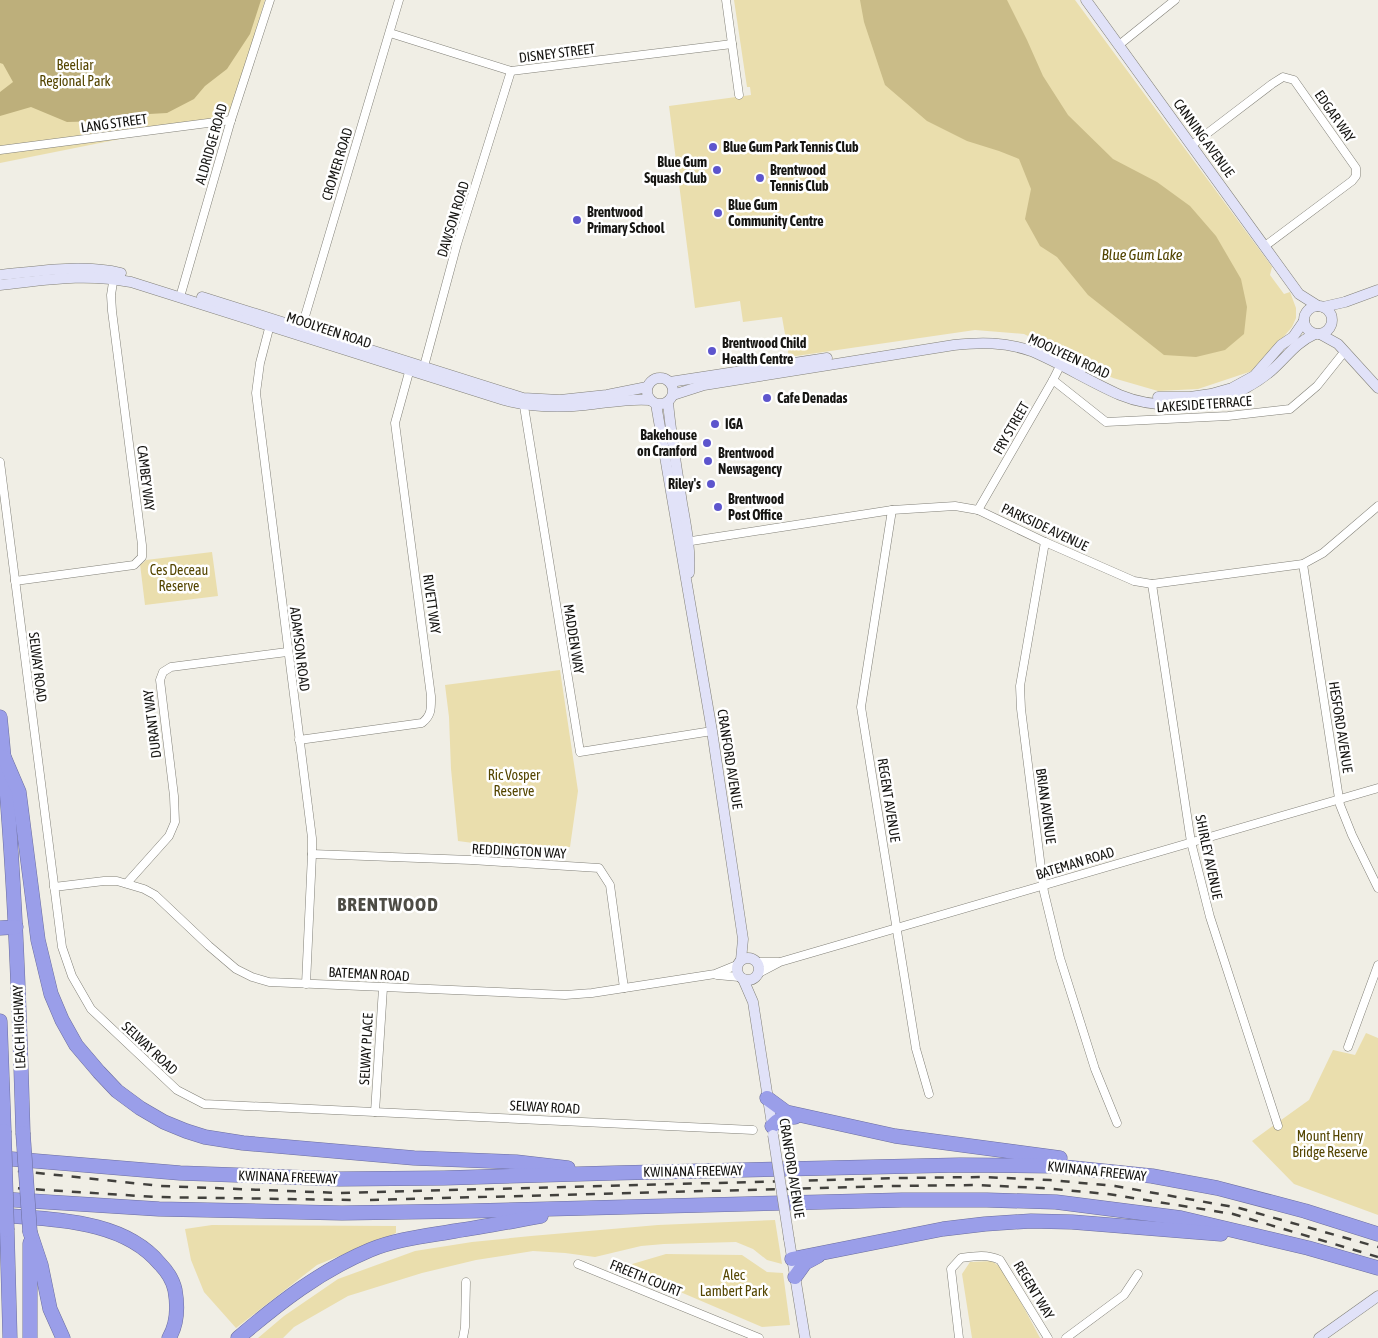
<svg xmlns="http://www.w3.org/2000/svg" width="1378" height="1338" font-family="'Asap Condensed',sans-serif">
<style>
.green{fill:#eadead}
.forest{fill:#bdaf7b}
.water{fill:#cabc88}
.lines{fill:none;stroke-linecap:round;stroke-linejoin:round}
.street-casing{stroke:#828078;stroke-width:9}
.secondary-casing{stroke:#828078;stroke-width:11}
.highway-casing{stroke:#6c6e9e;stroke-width:15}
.street{stroke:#fff;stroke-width:8}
.secondary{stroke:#e1e2f8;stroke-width:10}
.highway{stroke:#9a9ee9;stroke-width:14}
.rail{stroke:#42413d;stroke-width:2.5;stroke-dasharray:9 9;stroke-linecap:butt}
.secondary-bridge-casing{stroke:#828078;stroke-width:11;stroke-linecap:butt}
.highway-bridge-casing{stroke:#6c6e9e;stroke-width:15;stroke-linecap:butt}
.secondary-bridge{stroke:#e1e2f8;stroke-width:10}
.highway-bridge{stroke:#9a9ee9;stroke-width:14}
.poi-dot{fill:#5d55cd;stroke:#fff;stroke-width:2}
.labels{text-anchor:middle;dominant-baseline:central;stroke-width:5;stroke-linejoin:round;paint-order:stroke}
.street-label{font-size:14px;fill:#161512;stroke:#fff}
.park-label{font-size:14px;fill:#544500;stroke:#fff}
.poi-label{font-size:14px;font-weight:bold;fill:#161512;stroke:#fff;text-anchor:start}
.water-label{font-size:15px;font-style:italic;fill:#524400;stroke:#fff}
.district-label{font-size:19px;font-weight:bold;letter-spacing:1px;fill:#4d4c45;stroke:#fff}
</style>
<rect width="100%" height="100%" fill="#f0eee5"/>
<g class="green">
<path d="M0 0H265L233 108 225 116 210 121 0 163Z"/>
<path d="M734 0H1075L1270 264 1272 267 1270 275 1284 294 1290 292 1296 308V318L1292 327 1255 370 1198 389 1158 391 1113 378 1024 334 975 330 789 357 782 317 743 322 740 301 695 308 669 106 751 95 750 87H747Z"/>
<path d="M212 552 218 596 145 605 140 564 143 563 146 560Z"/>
<path d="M560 670 578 791 570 847 488 845 458 841 451 769 449 717 445 685Z"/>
<path d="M1366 1033 1378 1038V1215L1294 1184 1252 1141 1309 1100 1333 1050 1355 1055Z"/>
<path d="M775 1220 782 1264 767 1260 753 1249 736 1242 664 1244 641 1246 595 1257 565 1253 533 1251 476 1260 422 1273 348 1296 294 1327 283 1338H258L284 1316 338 1279 415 1251 472 1242 531 1236 658 1225Z"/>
<path d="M212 1225 396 1226V1233L317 1265 236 1328 204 1292 191 1260 185 1229Z"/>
<path d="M666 1254 742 1255 767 1272 783 1273 790 1325 762 1327 622 1267Z"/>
<path d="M992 1261 1004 1270 1040 1338H972L962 1274 970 1262Z"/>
</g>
<path class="forest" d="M0 0H261L250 34 227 69 205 86 194 99 167 113 131 115 103 121 67 122 31 107 0 116V92L13 82 3 64 0 63Z"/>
<path class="water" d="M860 0H1007L1027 40 1043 76 1068 115 1113 159 1157 182 1190 206 1216 236 1241 279 1247 307 1244 334 1225 350 1196 357 1164 355 1088 295 1057 257 1040 246 1025 219 1031 189 1019 159 999 151 967 141 927 121 885 85 864 22Z"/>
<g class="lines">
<g class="street-casing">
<g id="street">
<path d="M726 0 739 95"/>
<path d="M390 33 511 71 732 44"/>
<path d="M1119 45 1175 0"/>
<path d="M1192 145 1272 84 1283 77 1294 80 1356 168V176L1352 181 1265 246"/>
<path d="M0 150 231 120"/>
<path d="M180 297 231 120 270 0"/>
<path d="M271 321 260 363 256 393 312 838V854L306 984"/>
<path d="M300 333 399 0"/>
<path d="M423 370 457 244 511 71"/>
<path d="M1053 380 1106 422 1228 416 1290 409 1317 386 1345 351"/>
<path d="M523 400 580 752 712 731"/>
<path d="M0 462 62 947 72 976 91 1009 177 1090 204 1104 753 1130"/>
<path d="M892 510 861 707 916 1049 929 1094"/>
<path d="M978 510 1053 380 1062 362"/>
<path d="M685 542 892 510 955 506 978 510 1045 542 1134 581 1152 584 1303 564 1323 553 1378 506"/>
<path d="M1045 542 1020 686 1021 709 1044 892 1060 958 1095 1069 1117 1123"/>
<path d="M1303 564 1340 805 1352 835 1378 888"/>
<path d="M15 581 134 565 142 557V545L112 311 111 295 114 276"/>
<path d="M1152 584 1191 842 1210 917 1278 1126"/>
<path d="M299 740 422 723C432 715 431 708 431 696L395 423 411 365"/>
<path d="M312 854 471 860 599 868 610 885 624 988"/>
<path d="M127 883 169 836 175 822 174 796 160 680 163 672 171 667 287 652"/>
<path d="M54 887 104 881H117L144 889 155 895 209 946 236 969 252 977 269 982 565 995 592 993 715 974 737 965"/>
<path d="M757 962H778"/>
<path d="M759 973 780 962 1378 788"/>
<path d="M717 975 739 977"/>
<path d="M1348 1047 1378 965"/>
<path d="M375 1112 383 988"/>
<path d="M578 1264 759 1338"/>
<path d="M463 1338 465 1327 466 1282"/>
<path d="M959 1338 951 1269 961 1258C975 1256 987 1254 1000 1260L1048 1338"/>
<path d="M1066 1338 1124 1295 1138 1274"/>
</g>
</g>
<g class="secondary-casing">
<g id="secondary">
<path d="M1086 0 1299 294 1318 306"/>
<path d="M0 275C40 271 82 264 121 273"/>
<path d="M0 285C47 280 83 273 131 282L504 400C531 407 558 408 585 405 607 403 628 398 650 400"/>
<path d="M202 297 523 398 560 400 607 395 647 387"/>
<circle cx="1318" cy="320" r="14"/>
<path d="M1323 307 1345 302 1378 290"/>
<path d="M1320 334 1338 344 1378 388"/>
<path d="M1046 350 1082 368"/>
<circle cx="660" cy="391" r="13"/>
<path d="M670 382 827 358"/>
<path d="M673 395 704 385 954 345C981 342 1005 342 1031 351 1062 364 1090 382 1120 395 1156 410 1212 408 1246 388 1255 383 1264 377 1271 371 1287 357 1295 343 1315 334"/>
<path d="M1158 397H1190L1211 394 1232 388 1254 376 1281 345 1293 337 1304 321"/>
<path d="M668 402C671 436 677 470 682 503 686 526 691 550 689 573"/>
<path d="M656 404 712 731 743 939 741 960"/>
<circle cx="748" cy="969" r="11"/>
<path d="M743 979 753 1002 773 1131"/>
<path d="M789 1239 805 1338"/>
<path d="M1319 1338 1378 1296"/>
</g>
</g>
<g class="highway-casing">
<g id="highway">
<path d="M0 717C14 855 19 994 23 1133"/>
<path d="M4 757 19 792 38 940 51 994 62 1020 76 1045 99 1072 117 1091 140 1108 164 1122 186 1131 205 1137 243 1143 414 1158 516 1162 568 1168"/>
<path d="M0 928 16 927"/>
<path d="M0 1021 4 1131"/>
<path d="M767 1098 786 1112 895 1136 1060 1158"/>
<path d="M772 1126C779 1118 785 1117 795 1117"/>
<path d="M0 1158 180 1173 340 1179 444 1178 614 1173 960 1165 1054 1166 1152 1176 1217 1188 1305 1211 1378 1234"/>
<path d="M0 1199 159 1209 342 1213 469 1211 902 1200H987L1056 1202 1181 1218 1308 1248 1378 1268"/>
<path d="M0 1215C53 1220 123 1219 160 1264 167 1271 173 1281 175 1290 178 1307 178 1323 169 1338"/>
<path d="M7 1230 10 1338"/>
<path d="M30 1232 41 1265 50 1309 63 1338"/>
<path d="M30 1243V1338"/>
<path d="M792 1259 943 1229 985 1224 1031 1221 1072 1222 1221 1234"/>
<path d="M795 1277 805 1263 818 1256"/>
<path d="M238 1338C279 1303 320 1271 370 1250 397 1239 426 1236 455 1231 484 1227 513 1221 541 1216"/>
</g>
</g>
<use href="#street" class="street"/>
<use href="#secondary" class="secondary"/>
<use href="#highway" class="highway"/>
<g class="rail">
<path d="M0 1169 161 1186 340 1193 902 1178 982 1177 1050 1180 1115 1186 1239 1208 1378 1247"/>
<path d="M0 1187 155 1197 352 1200"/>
<path d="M370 1200 894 1186 976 1185 1042 1188 1108 1194 1233 1214 1378 1257"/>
</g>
<g class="secondary-bridge-casing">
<path id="secondary-bridge" d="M773 1135 789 1239"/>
</g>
<g class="highway-bridge-casing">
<g id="highway-bridge">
<path d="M4 1131 7 1230"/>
<path d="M23 1133 30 1232"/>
</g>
</g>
<use href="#secondary-bridge" class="secondary-bridge"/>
<use href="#highway-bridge" class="highway-bridge"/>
</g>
<g class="poi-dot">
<circle cx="713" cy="147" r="5"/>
<circle cx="717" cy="170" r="5"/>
<circle cx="760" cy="178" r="5"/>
<circle cx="718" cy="213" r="5"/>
<circle cx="577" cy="220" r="5"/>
<circle cx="712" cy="351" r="5"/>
<circle cx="767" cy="398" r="5"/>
<circle cx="715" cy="424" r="5"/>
<circle cx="707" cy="443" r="5"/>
<circle cx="708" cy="461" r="5"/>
<circle cx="711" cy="484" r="5"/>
<circle cx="718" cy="507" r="5"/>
</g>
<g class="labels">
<g class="street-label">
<text transform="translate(557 53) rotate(-7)">DISNEY STREET</text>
<text transform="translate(1335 116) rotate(55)">EDGAR WAY</text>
<text transform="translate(114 123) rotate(-8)">LANG STREET</text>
<text transform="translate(1204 138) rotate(54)">CANNING AVENUE</text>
<text transform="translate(211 144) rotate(-74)">ALDRIDGE ROAD</text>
<text transform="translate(337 164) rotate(-73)">CROMER ROAD</text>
<text transform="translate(453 219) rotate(-73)">DAWSON ROAD</text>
<text transform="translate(329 330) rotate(18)">MOOLYEEN ROAD</text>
<text transform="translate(1069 356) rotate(25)">MOOLYEEN ROAD</text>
<text transform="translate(1204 404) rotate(-4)">LAKESIDE TERRACE</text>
<text transform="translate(1011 428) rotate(-60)">FRY STREET</text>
<text transform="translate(146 478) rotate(83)">CAMBEY WAY</text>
<text transform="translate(1045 527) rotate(25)">PARKSIDE AVENUE</text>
<text transform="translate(432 604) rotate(82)">RIVETT WAY</text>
<text transform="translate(574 639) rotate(81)">MADDEN WAY</text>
<text transform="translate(300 649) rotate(83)">ADAMSON ROAD</text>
<text transform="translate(38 667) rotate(83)">SELWAY ROAD</text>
<text transform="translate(152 724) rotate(-97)">DURANT WAY</text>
<text transform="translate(1341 727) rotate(81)">HESFORD AVENUE</text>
<text transform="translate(730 759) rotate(81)">CRANFORD AVENUE</text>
<text transform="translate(889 800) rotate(81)">REGENT AVENUE</text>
<text transform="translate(1046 806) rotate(82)">BRIAN AVENUE</text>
<text transform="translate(519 851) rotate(3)">REDDINGTON WAY</text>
<text transform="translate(1209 857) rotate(78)">SHIRLEY AVENUE</text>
<text transform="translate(1075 863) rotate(-17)">BATEMAN ROAD</text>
<text transform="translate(369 974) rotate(3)">BATEMAN ROAD</text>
<text transform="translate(19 1027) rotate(-92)">LEACH HIGHWAY</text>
<text transform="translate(150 1048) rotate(43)">SELWAY ROAD</text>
<text transform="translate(366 1049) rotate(-87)">SELWAY PLACE</text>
<text transform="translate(545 1107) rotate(3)">SELWAY ROAD</text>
<text transform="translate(792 1168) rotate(81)">CRANFORD AVENUE</text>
<text transform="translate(693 1171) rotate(-1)">KWINANA FREEWAY</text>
<text transform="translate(1097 1171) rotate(6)">KWINANA FREEWAY</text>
<text transform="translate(288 1177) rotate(2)">KWINANA FREEWAY</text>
<text transform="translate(646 1278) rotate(22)">FREETH COURT</text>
<text transform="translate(1034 1290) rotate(59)">REGENT WAY</text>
</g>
<g class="park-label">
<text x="75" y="65">Beeliar<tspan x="75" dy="16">Regional Park</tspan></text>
<text x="179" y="570">Ces Deceau<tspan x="179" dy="16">Reserve</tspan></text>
<text x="514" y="775">Ric Vosper<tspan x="514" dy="16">Reserve</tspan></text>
<text x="1330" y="1136">Mount Henry<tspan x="1330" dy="16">Bridge Reserve</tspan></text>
<text x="734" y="1275">Alec<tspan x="734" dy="16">Lambert Park</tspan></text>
</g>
<g class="poi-label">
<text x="723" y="147">Blue Gum Park Tennis Club</text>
<text x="707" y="162" text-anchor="end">Blue Gum<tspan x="707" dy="16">Squash Club</tspan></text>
<text x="770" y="170">Brentwood<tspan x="770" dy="16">Tennis Club</tspan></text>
<text x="728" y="205">Blue Gum<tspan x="728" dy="16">Community Centre</tspan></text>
<text x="587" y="212">Brentwood<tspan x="587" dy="16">Primary School</tspan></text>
<text x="722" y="343">Brentwood Child<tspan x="722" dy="16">Health Centre</tspan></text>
<text x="777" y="398">Cafe Denadas</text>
<text x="725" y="424">IGA</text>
<text x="697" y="435" text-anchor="end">Bakehouse<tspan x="697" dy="16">on Cranford</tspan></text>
<text x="718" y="453">Brentwood<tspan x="718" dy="16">Newsagency</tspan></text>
<text x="701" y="484" text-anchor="end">Riley's</text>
<text x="728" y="499">Brentwood<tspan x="728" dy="16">Post Office</tspan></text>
</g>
<g class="water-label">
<text x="1142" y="254">Blue Gum Lake</text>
</g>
<g class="district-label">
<text x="388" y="904">BRENTWOOD</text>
</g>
</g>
</svg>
